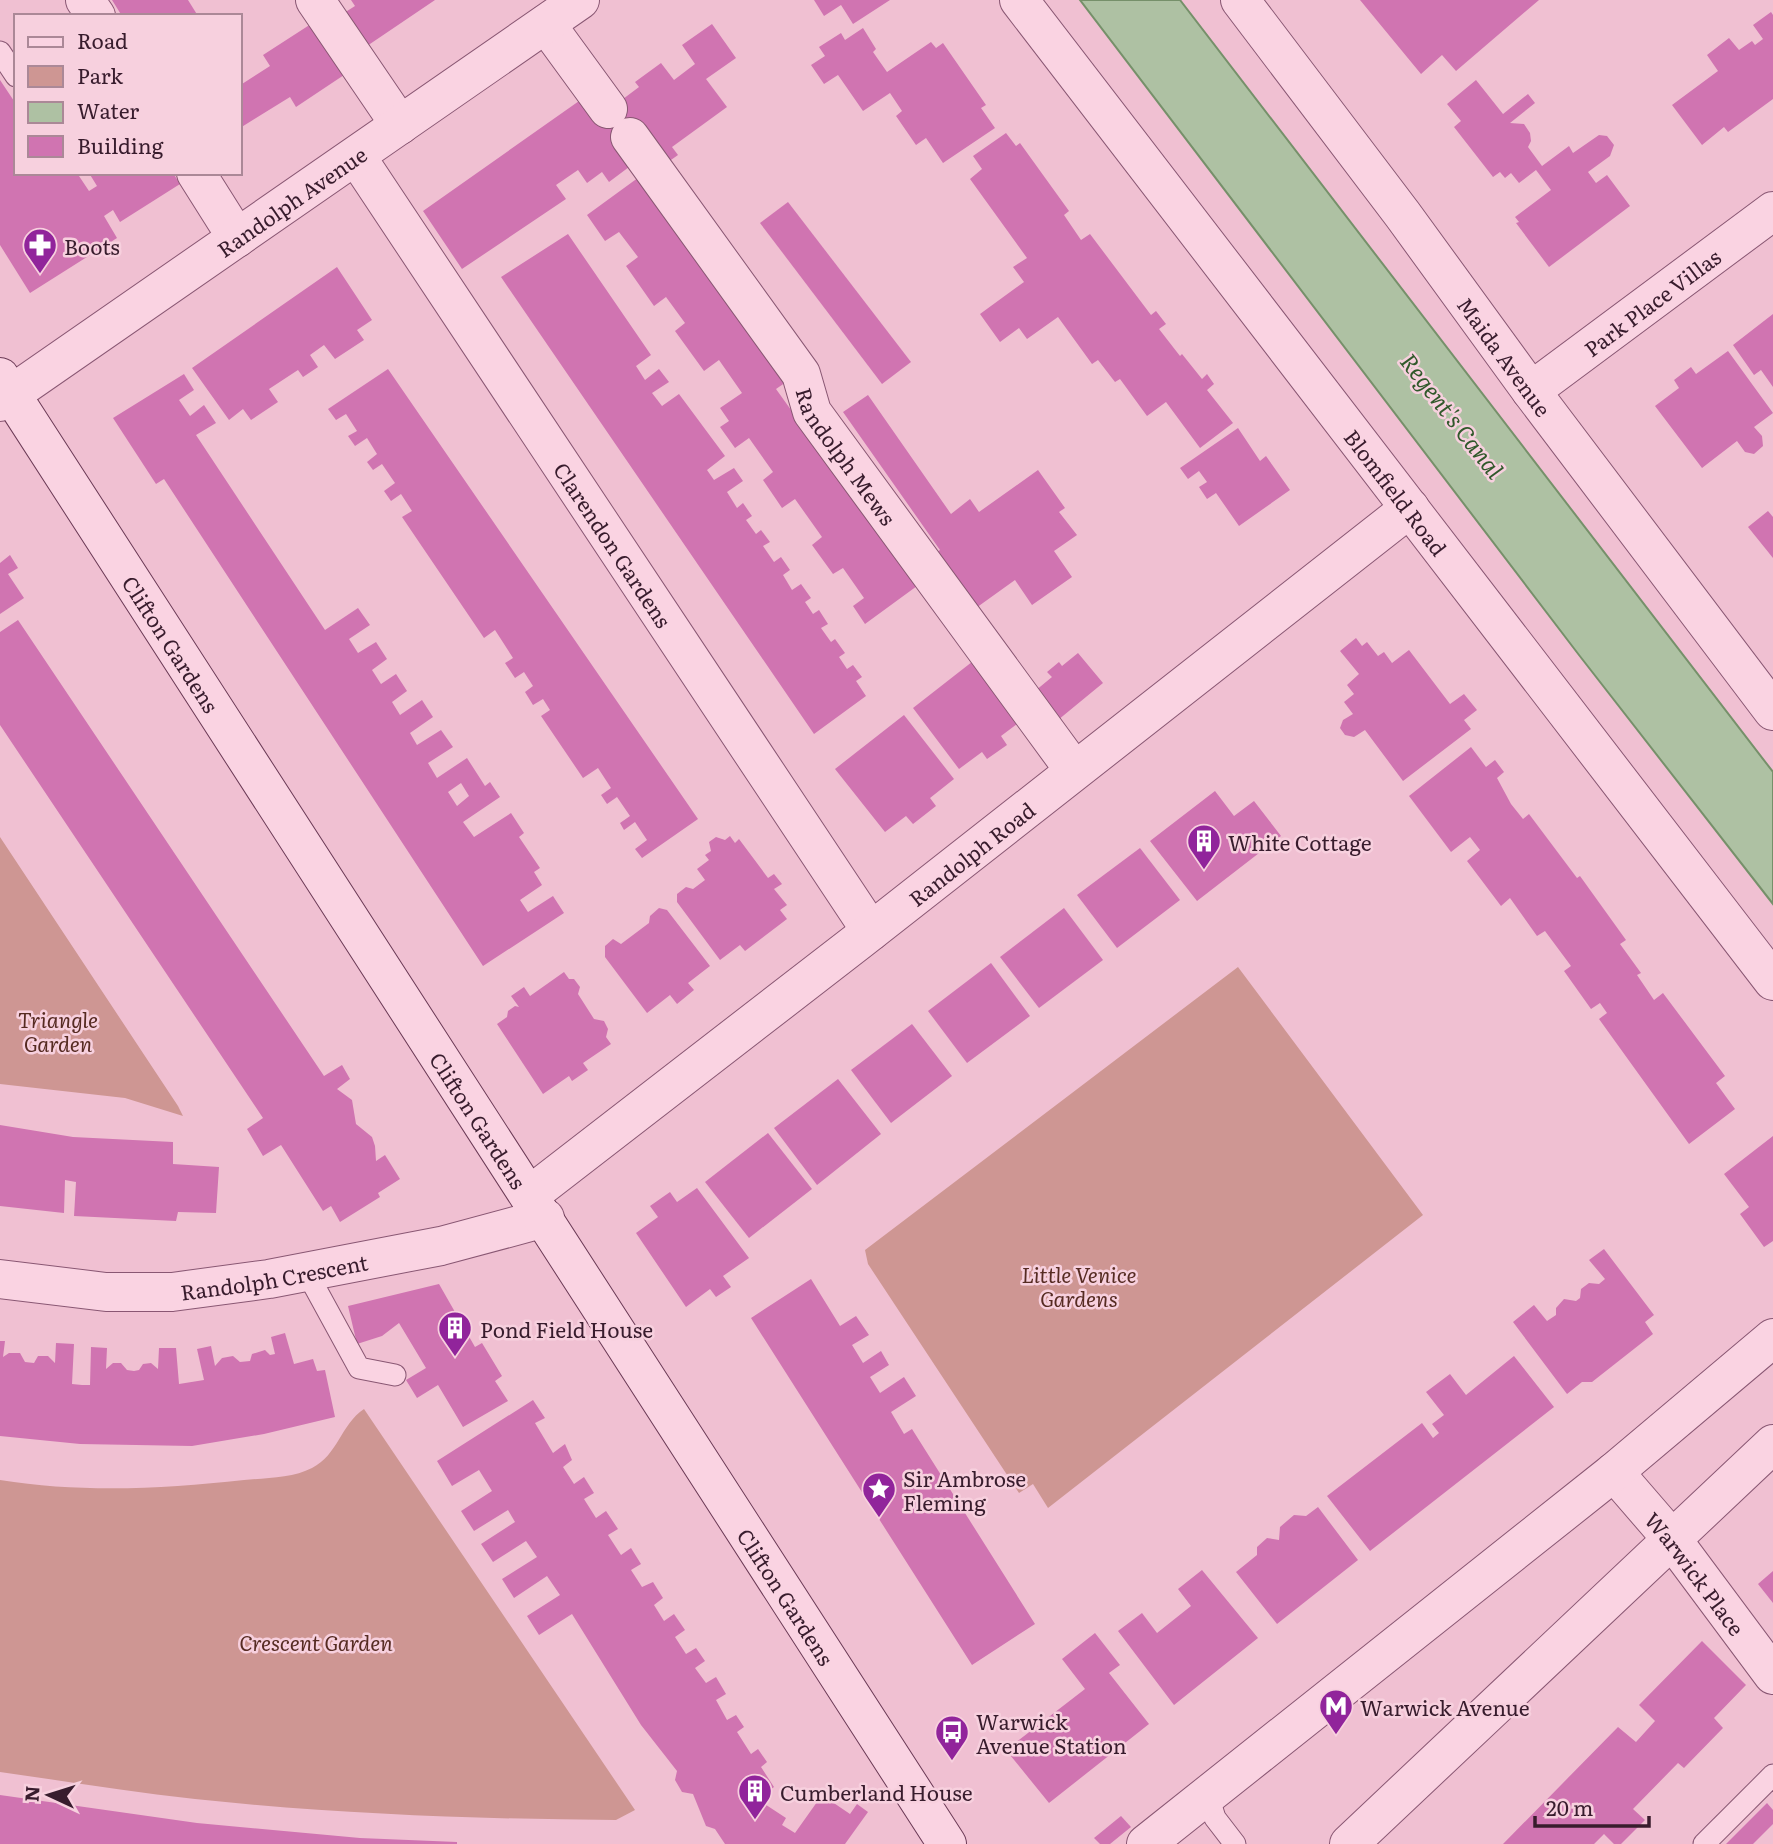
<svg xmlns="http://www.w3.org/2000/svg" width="1773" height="1844" font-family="Literata,serif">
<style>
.green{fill:#ce9693}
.water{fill:#aec1a3;stroke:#76906a;stroke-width:2}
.building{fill:#d074b1;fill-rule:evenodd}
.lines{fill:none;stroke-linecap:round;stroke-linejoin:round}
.service-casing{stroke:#895773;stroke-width:23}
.minor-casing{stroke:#895773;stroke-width:40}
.tertiary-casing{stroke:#895773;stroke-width:40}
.secondary-casing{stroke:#6b3a56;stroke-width:40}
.service{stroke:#fad3e2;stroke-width:21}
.minor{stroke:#fad3e2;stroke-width:38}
.tertiary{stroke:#fad3e2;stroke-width:38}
.secondary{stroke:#fad3e2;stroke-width:38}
.labels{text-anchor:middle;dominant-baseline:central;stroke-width:5;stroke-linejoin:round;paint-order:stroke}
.street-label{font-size:21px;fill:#381c2d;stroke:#f7d0de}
.poi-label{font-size:21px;fill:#381c2d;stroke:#f7d0de;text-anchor:start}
.park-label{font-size:21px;font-style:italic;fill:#562b22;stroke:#f7d0de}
.water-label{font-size:23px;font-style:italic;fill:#31592b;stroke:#f7d0de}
</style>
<rect width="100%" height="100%" fill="#f0c0d2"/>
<g class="green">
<path d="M0 837 178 1106 183 1116 125 1098 0 1084Z"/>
<path d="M1238 967 1423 1215 1048 1508 1033 1484 1019 1493 868 1264 865 1250Z"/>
<path d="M364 1409 635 1810 616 1820C475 1819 335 1814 195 1799 130 1792 65 1781 0 1772V1480C81 1493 163 1489 244 1480 266 1478 293 1478 312 1468 338 1455 341 1424 364 1409Z"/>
</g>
<path class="water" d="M1080 0H1180L1773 772V904L1579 655Z"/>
<g class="building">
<path d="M112 0H188L198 16H122Z"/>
<path d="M351 0H435L367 46 344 13 355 6Z"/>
<path d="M814 0H890L853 24 841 5 824 16Z"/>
<path d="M1360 0H1539L1456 71 1442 55 1421 74Z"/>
<path d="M1771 12 1773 15V99L1728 132 1724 127 1702 145 1672 105 1718 71 1707 55 1729 38 1739 50 1752 41 1755 45 1763 39 1753 25Z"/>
<path d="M311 24 344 75 296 107 290 97 240 128V81L242 84 270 66 263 55Z"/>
<path d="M712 24 736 58 706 79 727 107 672 147 678 155 661 167 637 161 609 182 602 172 587 183 578 170 556 185 566 199 462 269 423 211 589 94 615 105 639 87 635 82 661 63 674 80 695 64 682 45Z"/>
<path d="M863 28 876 49 873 52 887 72 931 42 936 48 943 43 986 105 981 108 995 128 943 163 926 138 916 145 896 116 902 111 890 93 863 111 838 75 824 84 811 65 825 56 819 47 841 33 845 40Z"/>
<path d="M0 80 16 104V173H77L89 191 97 186 89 173H173L180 184 120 222 113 210 104 216 117 238 30 293 0 245Z"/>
<path d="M1476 80 1503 114 1528 94 1535 103 1510 123 1524 124 1530 133 1531 141 1528 147 1542 166 1569 146 1573 153 1599 135 1607 136 1614 145 1610 156 1588 172 1596 183 1607 175 1630 206 1549 267 1516 223 1519 222 1515 217 1551 190 1536 170 1519 183 1511 173 1505 178 1500 172 1493 177 1454 127 1461 121 1447 104Z"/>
<path d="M1006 133 1016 146 1020 143 1069 211 1064 215 1081 240 1090 234 1151 315 1156 311 1166 324 1159 329 1180 356 1182 354 1202 379 1207 374 1214 384 1207 390 1233 423 1200 448 1166 402 1147 416 1120 379 1115 382 1098 360 1092 364 1058 317 1027 339 1019 328 1000 342 980 314 1024 282 1013 267 1027 258 970 179 982 169 973 156Z"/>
<path d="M646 172 792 378 776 389 917 586 865 624 853 606 864 598 843 568 833 574 812 545 822 537 795 499 782 508 763 480 773 472 749 438 735 448 720 427 729 421 720 408 742 393 719 360 704 371 675 331 685 323 666 297 654 306 626 266 638 257 619 232 605 241 587 215Z"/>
<path d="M788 202 911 362 882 384 760 223Z"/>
<path d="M568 234 651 355 636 366 645 380 659 369 669 382 652 393 662 406 679 394 725 456 707 470 714 480 734 468 743 481 727 492 737 508 743 503 752 516 746 520 756 534 761 530 770 542 763 546 774 562 781 557 790 570 783 575 792 590 801 584 811 598 805 602 813 614 819 610 828 624 821 628 831 642 835 639 845 653 839 657 847 669 853 665 862 677 856 681 866 696 814 734 501 277Z"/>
<path d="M337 267 372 320 357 330 364 340 335 359 324 345 310 355 318 367 303 377 298 370 269 389 278 402 251 420 243 409 229 420 192 368Z"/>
<path d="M1773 314V387L1761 370 1754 375 1733 345Z"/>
<path d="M1728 351 1773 413 1754 427 1762 436 1763 446 1754 454 1745 452 1737 441 1702 468 1655 406 1679 388 1674 380 1691 367 1696 374Z"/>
<path d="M388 369 698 819 642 858 635 849 647 840 635 822 624 830 620 823 630 816 617 797 607 804 601 795 611 788 598 768 583 778 541 716 550 710 543 699 533 705 525 692 533 686 524 672 515 678 505 663 513 658 495 630 484 638 402 517 412 511 401 494 391 501 384 491 395 483 382 464 373 470 367 462 377 454 367 438 355 446 348 436 357 431 346 414 336 420 328 409Z"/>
<path d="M184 374 194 390 179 400 190 416 204 405 216 423 196 435 325 630 358 608 370 625 349 639 358 653 376 642 387 659 372 670 381 684 396 674 407 691 392 702 400 715 422 700 433 717 410 733 417 745 441 730 453 747 428 763 437 778 467 758 485 786 490 782 500 797 463 822 474 837 511 813 524 833 519 837 540 868 534 872 542 885 520 900 528 912 553 896 564 913 483 966 164 479 156 484 113 418ZM461 783 469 796 457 806 448 792Z"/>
<path d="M868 395 951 514 970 499 979 512 1038 470 1065 508 1059 512 1077 535 1054 551 1072 577 1032 605 1015 580 969 613 929 557 940 550 843 412Z"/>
<path d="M1238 428 1260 461 1266 456 1290 490 1239 526 1216 493 1207 499 1199 487 1207 482 1199 471 1188 479 1180 468Z"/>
<path d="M1768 511 1773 517V558L1748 527Z"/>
<path d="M10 555 18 568 8 574 24 598 0 614V563Z"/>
<path d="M18 620 324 1076 342 1065 350 1079 337 1089 352 1100 356 1124 372 1137 375 1146 376 1161 385 1155 400 1179 378 1193 380 1197 340 1222 331 1206 323 1211 281 1145 263 1156 247 1129 263 1118 0 725V632Z"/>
<path d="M1356 638 1362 646 1367 642 1378 656 1384 652 1392 663 1409 650 1450 704 1464 694 1477 710 1464 720 1471 729 1403 781 1365 730 1354 737 1345 735 1340 728 1343 720 1353 714 1344 702 1354 694 1347 685 1359 674 1340 651Z"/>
<path d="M1078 653 1103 683 1058 720 1035 691 1052 677 1047 672 1059 662 1062 666Z"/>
<path d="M977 658 1025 718 1001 736 1007 745 987 759 982 752 959 769 913 708Z"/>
<path d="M904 715 954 779 930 798 936 806 913 824 906 816 885 832 835 769Z"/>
<path d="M1471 747 1486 767 1495 760 1504 772 1497 778 1511 804 1523 819 1529 814 1577 878 1580 876 1626 940 1620 944 1641 973 1637 975 1654 1000 1663 993 1725 1076 1716 1083 1735 1109 1689 1144 1599 1019 1607 1013 1600 1003 1591 1009 1564 971 1571 966 1545 931 1537 936 1510 898 1501 906 1467 861 1480 850 1470 837 1451 852 1409 796Z"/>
<path d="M1215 791 1234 816 1254 801 1281 836 1197 901 1150 841Z"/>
<path d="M730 836 735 843 739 839 768 878 774 874 782 884 774 889 787 905 780 910 787 919 745 951 740 945 720 960 677 902V894L686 887 693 889 705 880 697 869 709 860 705 855 711 851 709 842 716 837 725 840Z"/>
<path d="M1140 848 1180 900 1117 948 1077 895Z"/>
<path d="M659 908 667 910 710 966 688 983 694 990 677 1004 670 995 647 1013 605 957V946L613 939 621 944 649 923 650 916Z"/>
<path d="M1064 908 1103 960 1039 1008 1000 957Z"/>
<path d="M991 963 1030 1016 967 1063 928 1011Z"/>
<path d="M564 972 569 979H574L580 987 578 994 594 1019 604 1021 608 1029 606 1037 611 1044 583 1063 588 1070 572 1081 569 1076 543 1094 497 1024 507 1017 508 1011 515 1006 519 1007 511 996 524 987 530 996Z"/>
<path d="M912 1024 952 1076 891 1123 851 1070Z"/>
<path d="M838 1079 881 1134 817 1185 774 1128Z"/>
<path d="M0 1125 73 1137 173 1142V1164L219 1167 216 1213 178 1212 176 1221 74 1216 76 1182 65 1180 64 1213 0 1206Z"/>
<path d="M768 1133 812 1189 749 1238 705 1182Z"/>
<path d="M1773 1136V1241L1764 1247 1740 1214 1749 1207 1724 1174Z"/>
<path d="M697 1188 749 1258 723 1276 731 1287 716 1297 710 1289 686 1307 636 1233 658 1217 650 1206 670 1192 677 1202Z"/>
<path d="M1604 1249 1654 1315 1645 1322 1653 1334 1592 1382H1582L1567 1394 1513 1322 1534 1305 1547 1321 1556 1315V1308L1564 1299 1576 1301 1580 1298 1581 1289 1589 1283 1599 1284 1605 1279 1589 1260Z"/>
<path d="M811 1279 840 1326 856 1316 869 1335 852 1345 863 1363 881 1351 889 1365 870 1377 880 1393 904 1377 916 1396 891 1412 904 1434 912 1429 1035 1624 972 1665 751 1318Z"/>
<path d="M439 1284 475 1347 482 1343 502 1376 495 1381 508 1401 463 1427 438 1385 417 1398 406 1380 426 1368 399 1323 382 1336 357 1344 348 1306Z"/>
<path d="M285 1333 294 1364 313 1359 317 1371 325 1370 335 1417 264 1434 192 1446 80 1444 0 1436V1341H5L3 1357 9 1353H20L25 1362 34 1363 38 1356H48L55 1363 56 1343 74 1344 72 1384 82 1385H90L91 1347 107 1348 106 1369 113 1363H121L127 1370 134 1371 139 1370 143 1364 151 1363 158 1369 159 1348H176L179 1384 204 1380 197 1349 211 1346 215 1366 222 1358 233 1356 240 1362 250 1361 252 1354 265 1350 270 1355 275 1354 271 1337Z"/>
<path d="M1514 1356 1554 1407 1370 1551 1327 1496 1422 1423 1433 1438 1439 1433 1432 1424 1444 1415 1426 1392 1450 1374 1466 1395Z"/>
<path d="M533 1400 545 1418 535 1423 553 1453 565 1444 572 1460 563 1467 574 1484 584 1477 594 1493 584 1499 596 1518 606 1511 618 1529 608 1535 621 1555 631 1548 641 1564 631 1570 642 1587 653 1582 663 1598 654 1605 664 1621 674 1614 685 1630 675 1637 686 1654 696 1648 705 1661 695 1668 706 1683 716 1677 726 1694 716 1700 727 1720 736 1715 744 1727 737 1732 751 1754 758 1749 767 1762 761 1767 774 1787 757 1799 786 1818 782 1825 795 1833 822 1795 850 1814 857 1804 868 1812 845 1844H725L715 1829 706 1826 693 1794 682 1792 675 1780 677 1771 641 1725 572 1614 539 1635 527 1616 560 1595 547 1576 514 1598 502 1579 537 1557 526 1541 493 1562 481 1544 515 1522 508 1510 474 1531 461 1511 492 1491 479 1470 452 1486 437 1461Z"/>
<path d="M1318 1507 1358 1560 1277 1624 1236 1572 1257 1555V1547L1267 1538 1279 1540 1280 1527 1294 1515 1306 1516Z"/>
<path d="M1202 1570 1258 1638 1174 1705 1118 1631 1142 1613 1157 1633 1191 1606 1178 1589Z"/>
<path d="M1773 1571V1603L1758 1584Z"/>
<path d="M1095 1633 1120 1665 1109 1673 1149 1724 1049 1803 1006 1750 1085 1689 1062 1659Z"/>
<path d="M1702 1641 1746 1685 1714 1718 1723 1728 1684 1768 1678 1763 1633 1809 1645 1820 1621 1844H1614L1604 1834 1594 1844H1503L1618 1727 1636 1742 1655 1721 1639 1705Z"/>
<path d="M0 1795 197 1823 360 1838 457 1842V1844H0Z"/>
<path d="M1767 1803 1773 1810V1824L1753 1844H1726Z"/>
<path d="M1121 1816 1131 1827 1110 1844H1100L1094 1838Z"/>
</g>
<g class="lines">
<g class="service-casing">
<g id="service">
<path d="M0 52 16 76"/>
<path d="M306 1271 359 1368 395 1375"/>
<path d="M1208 1796 1215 1818 1235 1844"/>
<path d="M1704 1844 1773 1775"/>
</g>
</g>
<g class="minor-casing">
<g id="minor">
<path d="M85 0 96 16"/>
<path d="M315 0 400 125"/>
<path id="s1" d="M1019 0 1773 981"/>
<path id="s2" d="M1240 0 1403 215 1531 391 1773 711"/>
<path d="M546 24 608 109"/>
<path id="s3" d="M630 137 801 374 812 412 1074 770"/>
<path id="s4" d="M356 156 871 931"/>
<path d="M196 173 237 238"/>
<path id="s5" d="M1531 391 1773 211"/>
<path id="s6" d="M0 402 580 0"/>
<path id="s7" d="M530 1195 861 939 1410 508"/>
<path id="s8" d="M0 1279 106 1292H172L269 1279 441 1246 545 1218"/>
<path id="s9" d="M1614 1472 1671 1538 1773 1675"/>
</g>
</g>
<g class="tertiary-casing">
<g id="tertiary">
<path d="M1146 1844 1614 1472 1773 1338"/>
<path d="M1349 1844 1773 1444"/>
</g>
</g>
<g class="secondary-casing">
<g id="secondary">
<path id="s10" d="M0 377 947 1844"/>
</g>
</g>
<use href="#service" class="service"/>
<use href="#minor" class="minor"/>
<use href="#tertiary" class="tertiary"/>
<use href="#secondary" class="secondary"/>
</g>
<defs>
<g id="pharmacy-pin" transform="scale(1.75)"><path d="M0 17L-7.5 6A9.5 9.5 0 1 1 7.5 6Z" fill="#91249b" stroke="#f7d0de"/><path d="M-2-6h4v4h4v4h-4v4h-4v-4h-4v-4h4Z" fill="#fff"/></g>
<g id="building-pin" transform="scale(1.75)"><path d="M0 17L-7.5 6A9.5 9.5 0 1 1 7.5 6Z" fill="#91249b" stroke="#f7d0de"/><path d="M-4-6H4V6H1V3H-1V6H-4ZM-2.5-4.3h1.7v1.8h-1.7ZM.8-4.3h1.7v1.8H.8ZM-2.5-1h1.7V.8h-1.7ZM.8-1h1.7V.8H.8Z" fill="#fff"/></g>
<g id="sight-pin" transform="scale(1.75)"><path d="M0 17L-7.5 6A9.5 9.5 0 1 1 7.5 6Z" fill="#91249b" stroke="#f7d0de"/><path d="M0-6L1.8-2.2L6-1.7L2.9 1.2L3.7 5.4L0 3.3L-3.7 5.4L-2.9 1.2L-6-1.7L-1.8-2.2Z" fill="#fff"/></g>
<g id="metro-pin" transform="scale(1.75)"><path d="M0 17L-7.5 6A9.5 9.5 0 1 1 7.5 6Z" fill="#91249b" stroke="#f7d0de"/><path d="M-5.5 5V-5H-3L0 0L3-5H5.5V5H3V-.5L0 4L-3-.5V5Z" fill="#fff"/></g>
<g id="bus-pin" transform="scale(1.75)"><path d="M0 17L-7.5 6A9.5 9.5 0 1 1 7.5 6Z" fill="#91249b" stroke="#f7d0de"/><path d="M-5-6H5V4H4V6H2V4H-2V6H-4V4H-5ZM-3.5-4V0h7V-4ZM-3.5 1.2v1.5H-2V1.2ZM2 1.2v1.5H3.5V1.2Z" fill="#fff"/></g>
</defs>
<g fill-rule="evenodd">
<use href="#pharmacy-pin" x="40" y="245"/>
<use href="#building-pin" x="1204" y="841"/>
<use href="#building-pin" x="455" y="1328"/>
<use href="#sight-pin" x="879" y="1489"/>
<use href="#metro-pin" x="1336" y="1706"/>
<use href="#bus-pin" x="952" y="1732"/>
<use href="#building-pin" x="755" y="1791"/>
</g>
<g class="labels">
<g class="street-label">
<text stroke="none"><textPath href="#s6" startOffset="354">Randolph Avenue</textPath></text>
<text stroke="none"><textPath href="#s5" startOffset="150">Park Place Villas</textPath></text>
<text stroke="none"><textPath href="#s2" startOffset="444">Maida Avenue</textPath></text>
<text stroke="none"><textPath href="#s3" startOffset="387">Randolph Mews</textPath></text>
<text stroke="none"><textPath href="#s1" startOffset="620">Blomfield Road</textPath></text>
<text stroke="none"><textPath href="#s4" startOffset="466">Clarendon Gardens</textPath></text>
<text stroke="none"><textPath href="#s10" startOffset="317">Clifton Gardens</textPath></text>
<text stroke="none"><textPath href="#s7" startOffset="558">Randolph Road</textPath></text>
<text stroke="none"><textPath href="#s10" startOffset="884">Clifton Gardens</textPath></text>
<text stroke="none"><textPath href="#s8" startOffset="276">Randolph Crescent</textPath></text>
<text stroke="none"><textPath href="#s9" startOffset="130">Warwick Place</textPath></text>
<text stroke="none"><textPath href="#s10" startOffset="1451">Clifton Gardens</textPath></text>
</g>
<g class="poi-label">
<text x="64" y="245">Boots</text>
<text x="1228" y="841">White Cottage</text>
<text x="480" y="1328">Pond Field House</text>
<text x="903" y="1477">Sir Ambrose<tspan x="903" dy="24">Fleming</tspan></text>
<text x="1360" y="1706">Warwick Avenue</text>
<text x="976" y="1720">Warwick<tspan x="976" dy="24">Avenue Station</tspan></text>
<text x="780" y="1791">Cumberland House</text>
</g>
<g class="park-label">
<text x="58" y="1018">Triangle<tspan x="58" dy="24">Garden</tspan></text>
<text x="1079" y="1273">Little Venice<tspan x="1079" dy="24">Gardens</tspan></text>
<text x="316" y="1641">Crescent Garden</text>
</g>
<g class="water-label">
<text transform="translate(1453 415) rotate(52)">Regent's Canal</text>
</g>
</g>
<rect x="14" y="14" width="228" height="161" fill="#f7d0de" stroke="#ab8897" stroke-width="2"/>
<rect x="28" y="37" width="35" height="10" fill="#fad3e2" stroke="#ab8897" stroke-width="2"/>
<text x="77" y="49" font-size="21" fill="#381c2d">Road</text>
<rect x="28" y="66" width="35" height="21" fill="#ce9693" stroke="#ab8897" stroke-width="2"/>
<text x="77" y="84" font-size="21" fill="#381c2d">Park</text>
<rect x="28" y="102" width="35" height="21" fill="#aec1a3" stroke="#ab8897" stroke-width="2"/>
<text x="77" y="119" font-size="21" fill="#381c2d">Water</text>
<rect x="28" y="136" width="35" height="21" fill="#d074b1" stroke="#ab8897" stroke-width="2"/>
<text x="77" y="154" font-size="21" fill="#381c2d">Building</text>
<g transform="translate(49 1795) rotate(274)" stroke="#f7d0de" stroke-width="5" paint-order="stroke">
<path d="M0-5L12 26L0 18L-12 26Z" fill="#381c2d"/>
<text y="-10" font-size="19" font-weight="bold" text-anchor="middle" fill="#381c2d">N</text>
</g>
<path d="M1535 1816v10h114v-10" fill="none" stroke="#381c2d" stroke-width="3.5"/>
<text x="1546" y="1816" font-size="21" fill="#381c2d" stroke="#f7d0de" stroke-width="5" paint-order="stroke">20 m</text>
</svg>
